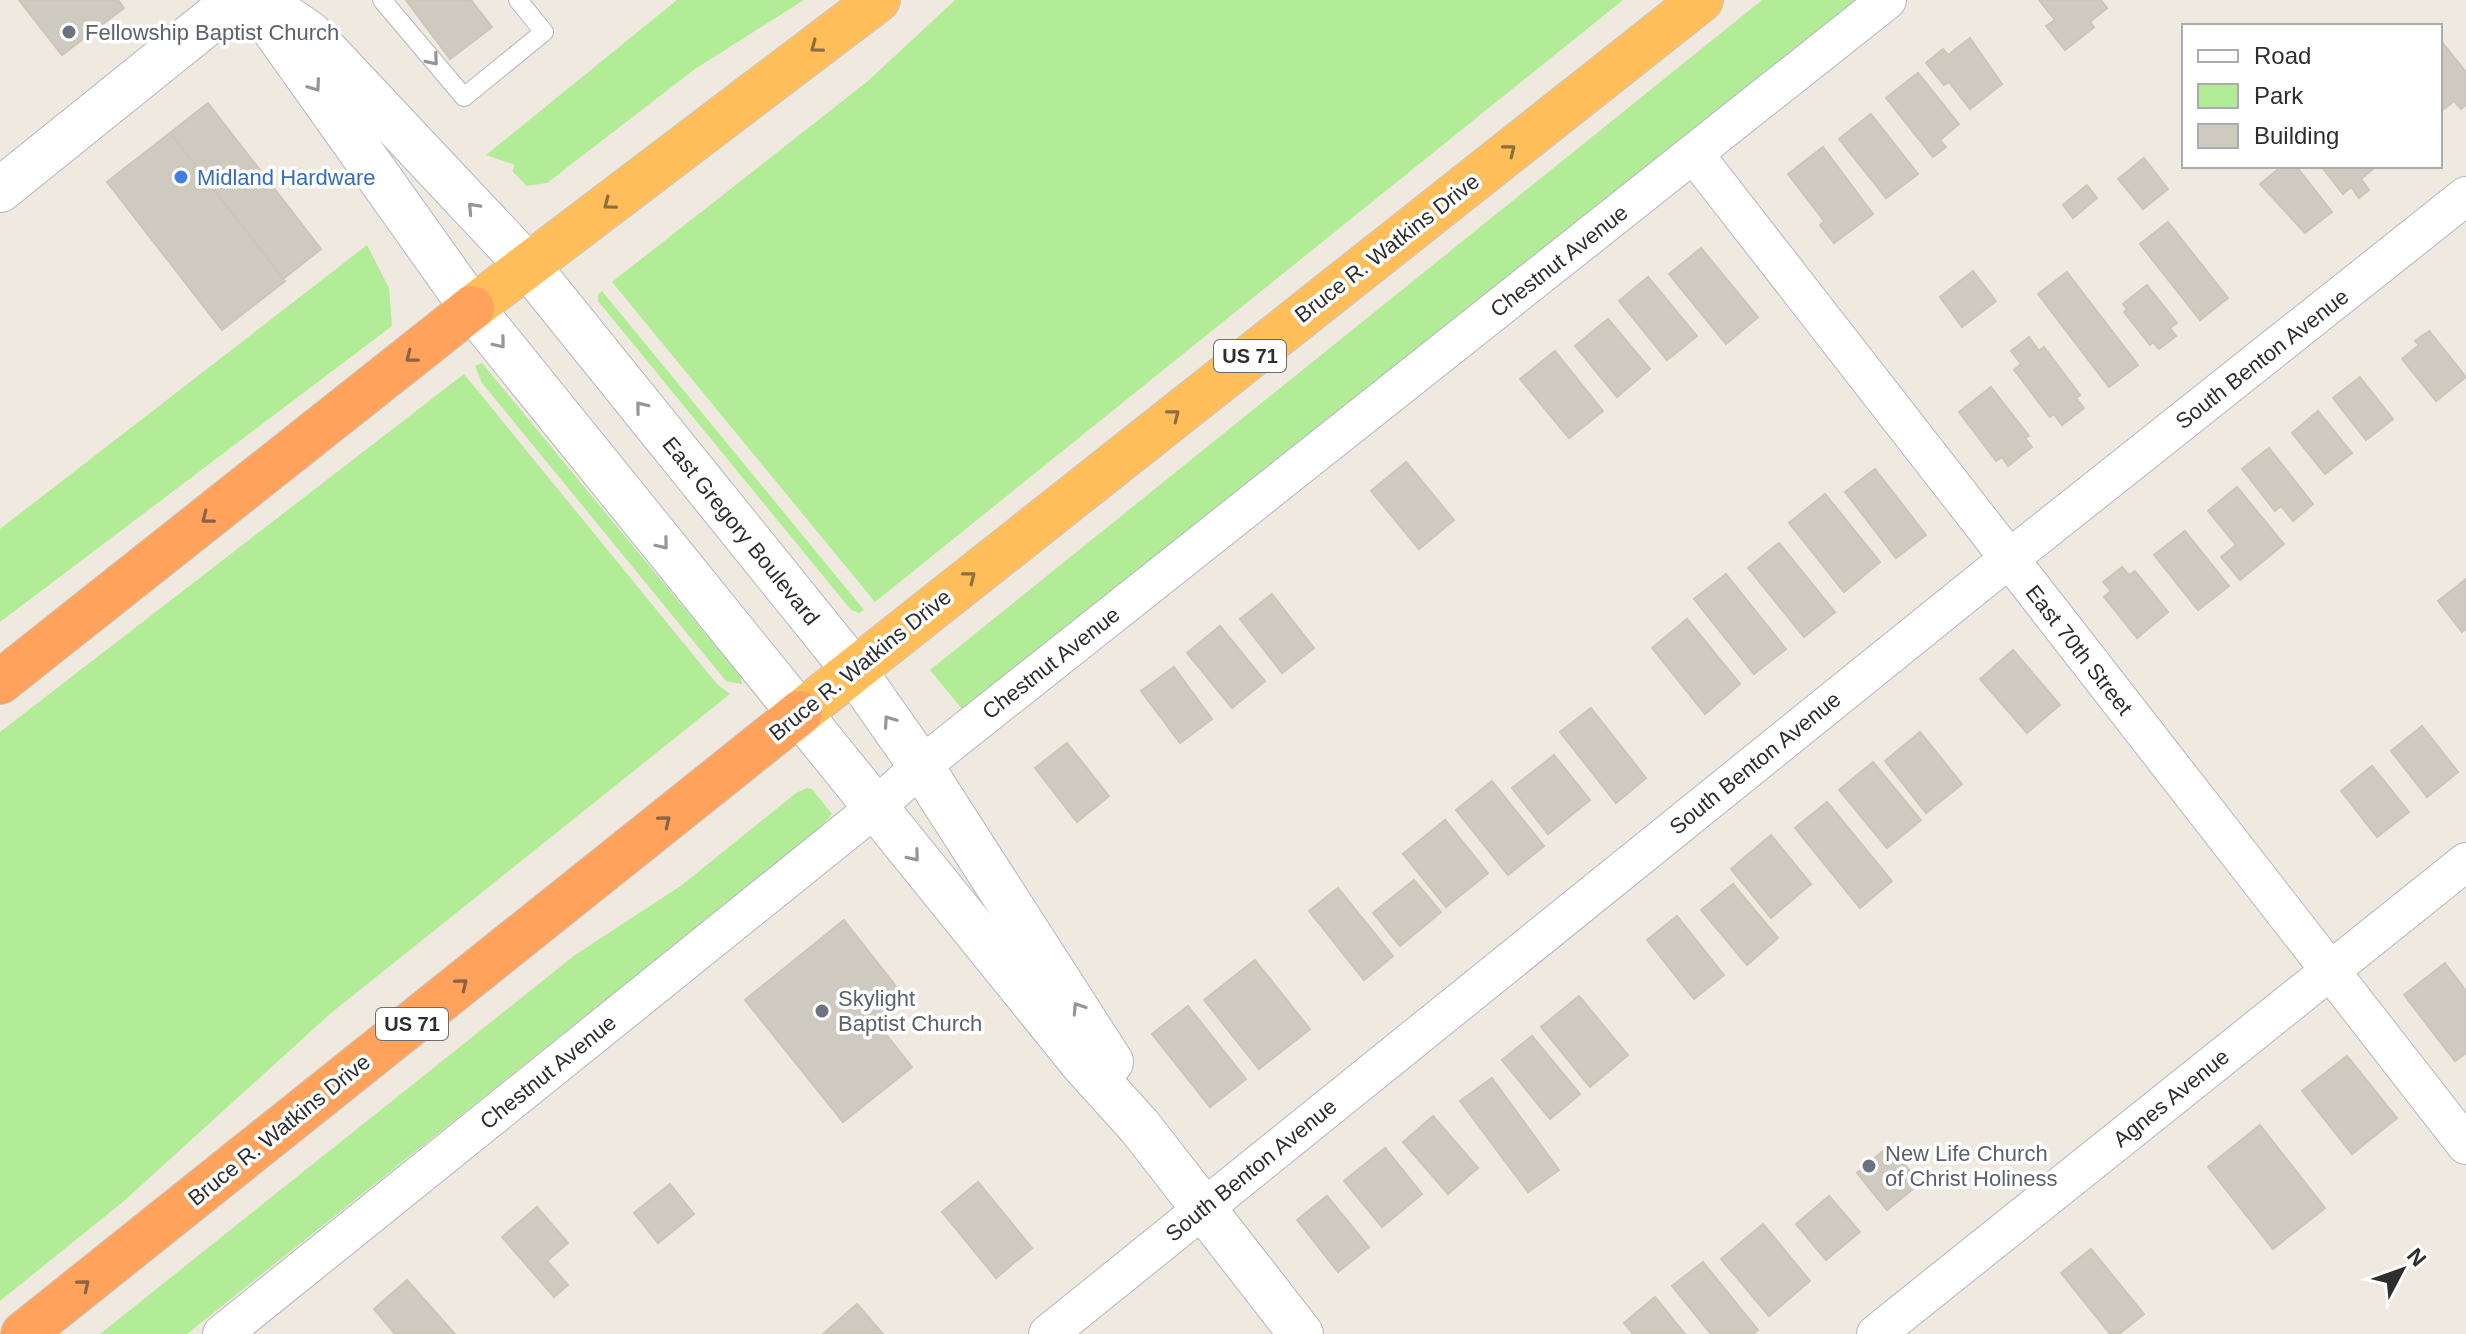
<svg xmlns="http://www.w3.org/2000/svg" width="2466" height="1334" font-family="Arial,sans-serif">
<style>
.green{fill:#b3ec97}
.building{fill:#cfcac0;stroke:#ccc5b8;stroke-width:2}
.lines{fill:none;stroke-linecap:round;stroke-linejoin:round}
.service-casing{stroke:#b3b6c2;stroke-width:20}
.minor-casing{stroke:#b3b6c2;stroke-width:40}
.secondary-casing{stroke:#b3b6c2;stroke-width:46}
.trunk-casing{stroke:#c9c9c9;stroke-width:46}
.motorway-casing{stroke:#c9c9c9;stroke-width:46}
.service{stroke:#fff;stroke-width:18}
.minor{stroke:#fff;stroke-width:38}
.secondary{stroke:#fff;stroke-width:44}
.trunk{stroke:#ffbe59;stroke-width:44}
.motorway{stroke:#ffa35c;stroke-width:44}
.oneway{stroke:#8c6f41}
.oneway2{stroke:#969696}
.oneway3{stroke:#8c6343}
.worship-dot{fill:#6b7280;stroke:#fff;stroke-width:3}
.shop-dot{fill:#3f7fe0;stroke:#fff;stroke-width:3}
.labels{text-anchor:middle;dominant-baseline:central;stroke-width:7;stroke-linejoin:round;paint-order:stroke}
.shield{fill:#fff;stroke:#6d6d6d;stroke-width:2}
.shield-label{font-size:20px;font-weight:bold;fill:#2e2e2e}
.worship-label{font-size:22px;fill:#5b616d;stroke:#fff;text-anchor:start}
.shop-label{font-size:22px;fill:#366cbe;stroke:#fff;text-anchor:start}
.street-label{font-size:22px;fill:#2e2e2e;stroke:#fff}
</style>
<rect width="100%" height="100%" fill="#f0e9df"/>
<g class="green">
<path d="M677 0H804L695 69 547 183 527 186 512 171 515 165 486 155Z"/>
<path d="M955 0H1623L875 602 612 282 868 81Z"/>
<path d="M1762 0H1855L993 690 962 709 930 670Z"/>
<path d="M367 245 389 288 392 326 0 622V529Z"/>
<path d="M602 291 864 610 859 613 851 610 598 301V294Z"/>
<path d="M482 363 741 677 742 684 726 681 482 383 475 366Z"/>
<path d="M464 374 717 684 730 694 331 1013 124 1201 0 1301V732Z"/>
<path d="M807 788 812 789 832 814 818 830 187 1334H100L575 955 682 885 796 793Z"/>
</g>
<g class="building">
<path d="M19 0H118L124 8 62 55Z"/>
<path d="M406 0H471L492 27 450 59Z"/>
<path d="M2039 0H2101L2107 8 2090 22 2094 27 2065 50 2046 26 2055 20Z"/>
<path d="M1970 38 2002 84 1970 109 1949 82 1944 85 1926 63 1943 49 1948 55Z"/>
<path d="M2441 41 2466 72V105L2461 109 2454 101 2444 109 2440 104Z"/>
<path d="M1918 73 1959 124 1940 140 1946 147 1933 157 1886 98Z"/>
<path d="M208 103 321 249 283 279 170 133Z"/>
<path d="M1871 114 1918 174 1886 198 1839 139Z"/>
<path d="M170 133 285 281 222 330 107 182Z"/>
<path d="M1823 147 1873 214 1834 243 1820 225 1824 221 1788 174Z"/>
<path d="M2144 158 2168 189 2143 209 2118 179Z"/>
<path d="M2282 166H2296L2332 212 2305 233 2260 184Z"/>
<path d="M2321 166H2371L2373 169 2361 179 2369 190 2359 198 2351 187 2343 194Z"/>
<path d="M2087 185 2097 198 2073 218 2063 205Z"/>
<path d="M2168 222 2228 298 2200 320 2140 244Z"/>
<path d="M1701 248 1758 317 1726 344 1669 274Z"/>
<path d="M1973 271 1996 301 1962 327 1940 297Z"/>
<path d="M2067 272 2138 365 2109 387 2038 294Z"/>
<path d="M1648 277 1697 336 1667 360 1619 301Z"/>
<path d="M2147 285 2177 323 2170 328 2176 336 2159 349 2153 342 2150 345 2124 312 2127 309 2123 304Z"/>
<path d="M1608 319 1650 369 1617 397 1575 346Z"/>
<path d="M2429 331 2466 377 2436 401 2402 359 2419 345 2415 341Z"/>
<path d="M2029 337 2039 351 2044 347 2080 395 2076 398 2084 408 2062 425 2054 414 2050 417 2014 370 2021 364 2011 351Z"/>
<path d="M1555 351 1603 411 1569 438 1520 379Z"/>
<path d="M2360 377 2393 419 2366 440 2333 398Z"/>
<path d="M1991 387 2029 436 2025 438 2032 447 2008 466 2002 457 1996 461 1959 412Z"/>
<path d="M2318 411 2352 453 2325 474 2292 433Z"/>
<path d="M2269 448 2313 504 2293 521 2281 506 2275 511 2242 469Z"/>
<path d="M1406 462 1454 520 1419 549 1371 491Z"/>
<path d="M1875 469 1926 535 1896 558 1845 492Z"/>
<path d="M2237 487 2284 544 2240 580 2221 557 2236 545 2208 511Z"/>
<path d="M1825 494 1880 562 1844 592 1789 523Z"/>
<path d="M2185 531 2229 586 2198 610 2154 555Z"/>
<path d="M1779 543 1835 612 1804 637 1748 568Z"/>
<path d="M2122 567 2129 575 2135 571 2168 612 2137 638 2104 597 2111 591 2103 582Z"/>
<path d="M1726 574 1786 649 1754 674 1694 599Z"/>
<path d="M2466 579V629L2462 632 2438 601Z"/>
<path d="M1272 594 1314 648 1282 673 1240 619Z"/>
<path d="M1687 619 1740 684 1705 714 1652 648Z"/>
<path d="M1220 626 1265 681 1232 708 1187 653Z"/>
<path d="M2013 650 2060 705 2027 733 1980 679Z"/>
<path d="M1174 667 1212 719 1180 743 1141 691Z"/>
<path d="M1591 708 1646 778 1616 803 1560 732Z"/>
<path d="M2422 726 2458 772 2427 797 2391 751Z"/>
<path d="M1920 732 1962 784 1926 813 1885 761Z"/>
<path d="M1067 743 1109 796 1077 822 1035 768Z"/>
<path d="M1554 755 1590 800 1548 834 1512 788Z"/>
<path d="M1873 762 1921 820 1887 848 1839 790Z"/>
<path d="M2372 766 2409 812 2377 837 2341 791Z"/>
<path d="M1492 781 1544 846 1508 875 1456 810Z"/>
<path d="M1827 802 1892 881 1860 908 1795 828Z"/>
<path d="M1445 820 1488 873 1446 907 1403 854Z"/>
<path d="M1771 835 1811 884 1771 918 1731 869Z"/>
<path d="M1414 880 1441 912 1400 946 1373 913Z"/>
<path d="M1733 884 1778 938 1747 965 1701 910Z"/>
<path d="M1338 888 1393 956 1364 980 1309 911Z"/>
<path d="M1677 916 1724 975 1694 999 1647 940Z"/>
<path d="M844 920 906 999 877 1023 912 1067 843 1122 745 1000Z"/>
<path d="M1255 960 1310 1029 1259 1069 1204 1000Z"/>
<path d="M2445 963 2466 991V1053L2455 1061 2404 995Z"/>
<path d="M1579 996 1628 1055 1590 1087 1541 1027Z"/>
<path d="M1188 1006 1246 1079 1210 1107 1152 1034Z"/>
<path d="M1532 1036 1580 1094 1550 1119 1502 1060Z"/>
<path d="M2347 1056 2397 1118 2352 1154 2302 1091Z"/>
<path d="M1492 1078 1559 1170 1528 1192 1460 1101Z"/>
<path d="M1433 1116 1478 1168 1448 1194 1403 1142Z"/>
<path d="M2260 1125 2325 1208 2273 1249 2208 1167Z"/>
<path d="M1889 1146 1920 1183 1887 1210 1857 1173Z"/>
<path d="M1385 1148 1422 1194 1382 1227 1344 1181Z"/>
<path d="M978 1182 1032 1248 996 1278 942 1212Z"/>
<path d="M670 1184 694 1214 658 1243 634 1213Z"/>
<path d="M1327 1196 1369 1247 1338 1272 1297 1220Z"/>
<path d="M1829 1196 1860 1232 1826 1260 1796 1224Z"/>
<path d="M537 1207 568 1243 547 1261 568 1285 554 1297 502 1237Z"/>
<path d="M1763 1224 1810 1281 1769 1316 1721 1259Z"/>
<path d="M2091 1249 2144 1314 2119 1334H2110L2061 1273Z"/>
<path d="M1703 1262 1758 1330 1753 1334H1711L1672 1286Z"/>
<path d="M407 1280 455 1334H395L374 1309Z"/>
<path d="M1655 1297 1685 1334H1633L1624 1323Z"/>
<path d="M857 1304 883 1334H823Z"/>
</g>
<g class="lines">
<g class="service-casing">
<path id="service" d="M382 0 464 97 544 32 518 0"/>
</g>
<g class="minor-casing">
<g id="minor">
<path d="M1694 154 2466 1145"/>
<path d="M222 1334 875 808 921 766 1887 0"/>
<path d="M1048 1334 1985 578 2466 196"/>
<path d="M1876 1334 2466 862"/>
</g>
</g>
<g class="secondary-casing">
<g id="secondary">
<path d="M253 0 472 308 1083 1064 1140 1127 1301 1334"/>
<path d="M290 20 309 33 528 266 853 669 921 766 1111 1062"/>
<path d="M0 190 236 0"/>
</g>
</g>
<g class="trunk-casing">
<g id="trunk">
<path d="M472 308 878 0"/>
<path d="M800 713 1701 0"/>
</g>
</g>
<g class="motorway-casing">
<g id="motorway">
<path d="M0 682 472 308"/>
<path d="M23 1334 800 713"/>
</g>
</g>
<use href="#service" class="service"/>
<use href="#minor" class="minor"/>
<use href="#secondary" class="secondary"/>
<use href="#trunk" class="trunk"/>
<use href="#motorway" class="motorway"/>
</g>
<defs><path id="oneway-chevron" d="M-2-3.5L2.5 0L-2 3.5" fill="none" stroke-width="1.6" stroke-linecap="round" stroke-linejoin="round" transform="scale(2)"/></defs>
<g class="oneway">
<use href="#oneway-chevron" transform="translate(816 47) rotate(143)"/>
<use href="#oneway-chevron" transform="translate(1510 150) rotate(-38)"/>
<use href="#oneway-chevron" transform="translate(609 204) rotate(143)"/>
<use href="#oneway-chevron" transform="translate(1174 415) rotate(-38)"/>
<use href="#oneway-chevron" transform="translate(970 577) rotate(-38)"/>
</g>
<g class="oneway2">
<use href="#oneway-chevron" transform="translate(433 60) rotate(50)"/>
<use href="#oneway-chevron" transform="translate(315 86) rotate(55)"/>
<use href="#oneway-chevron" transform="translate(473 208) rotate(-133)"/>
<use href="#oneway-chevron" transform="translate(500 343) rotate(51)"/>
<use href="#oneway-chevron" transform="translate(641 407) rotate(-129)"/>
<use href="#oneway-chevron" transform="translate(663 544) rotate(51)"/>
<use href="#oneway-chevron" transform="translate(889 721) rotate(-125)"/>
<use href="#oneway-chevron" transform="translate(914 856) rotate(51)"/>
<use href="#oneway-chevron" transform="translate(1078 1008) rotate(-123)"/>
</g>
<g class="oneway3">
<use href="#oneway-chevron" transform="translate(411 357) rotate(142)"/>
<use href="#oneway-chevron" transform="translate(207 518) rotate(142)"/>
<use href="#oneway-chevron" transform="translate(665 821) rotate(-39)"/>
<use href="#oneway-chevron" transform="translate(462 984) rotate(-39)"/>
<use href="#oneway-chevron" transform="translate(84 1285) rotate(-39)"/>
</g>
<g class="worship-dot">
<circle cx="69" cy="32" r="8"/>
<circle cx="822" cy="1011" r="8"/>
<circle cx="1869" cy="1166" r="8"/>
</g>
<circle class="shop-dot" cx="181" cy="177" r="8"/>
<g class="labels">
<g class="shield">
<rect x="1214" y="340" width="72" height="32" rx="6"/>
<rect x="376" y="1008" width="72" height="32" rx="6"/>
</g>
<g class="shield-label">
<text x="1250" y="356">US 71</text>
<text x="412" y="1024">US 71</text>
</g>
<g class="worship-label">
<text x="85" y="32">Fellowship Baptist Church</text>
<text x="838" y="998">Skylight<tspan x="838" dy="25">Baptist Church</tspan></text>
<text x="1885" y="1153">New Life Church<tspan x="1885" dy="25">of Christ Holiness</tspan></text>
</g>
<g class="shop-label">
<text x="197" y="177">Midland Hardware</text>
</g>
<g class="street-label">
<text transform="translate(1387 248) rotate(-38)">Bruce R. Watkins Drive</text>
<text transform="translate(1559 261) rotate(-38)">Chestnut Avenue</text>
<text transform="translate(2262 359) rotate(-38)">South Benton Avenue</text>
<text transform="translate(741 531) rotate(51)">East Gregory Boulevard</text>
<text transform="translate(2079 650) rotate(52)">East 70th Street</text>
<text transform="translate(1051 663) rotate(-38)">Chestnut Avenue</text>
<text transform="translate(860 665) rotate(-39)">Bruce R. Watkins Drive</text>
<text transform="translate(1755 763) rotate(-39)">South Benton Avenue</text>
<text transform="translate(548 1072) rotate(-39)">Chestnut Avenue</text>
<text transform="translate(2171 1098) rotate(-39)">Agnes Avenue</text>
<text transform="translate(279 1130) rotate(-39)">Bruce R. Watkins Drive</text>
<text transform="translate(1251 1170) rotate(-39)">South Benton Avenue</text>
</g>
</g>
<rect x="2182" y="24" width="260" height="144" fill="#ffffff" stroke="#ababab" stroke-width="2"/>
<rect x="2198" y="50" width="40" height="12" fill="#ffffff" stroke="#ababab" stroke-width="2"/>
<text x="2254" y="64" font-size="24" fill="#2e2e2e">Road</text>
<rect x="2198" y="84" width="40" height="24" fill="#b3ec97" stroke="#ababab" stroke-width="2"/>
<text x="2254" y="104" font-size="24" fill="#2e2e2e">Park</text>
<rect x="2198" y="124" width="40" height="24" fill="#cfcac0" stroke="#ababab" stroke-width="2"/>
<text x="2254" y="144" font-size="24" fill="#2e2e2e">Building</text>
<g transform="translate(2402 1270) rotate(49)" stroke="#ffffff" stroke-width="6" paint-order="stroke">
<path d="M0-6L14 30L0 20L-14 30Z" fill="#2e2e2e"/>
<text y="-12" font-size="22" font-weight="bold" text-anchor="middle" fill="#2e2e2e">N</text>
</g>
</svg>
